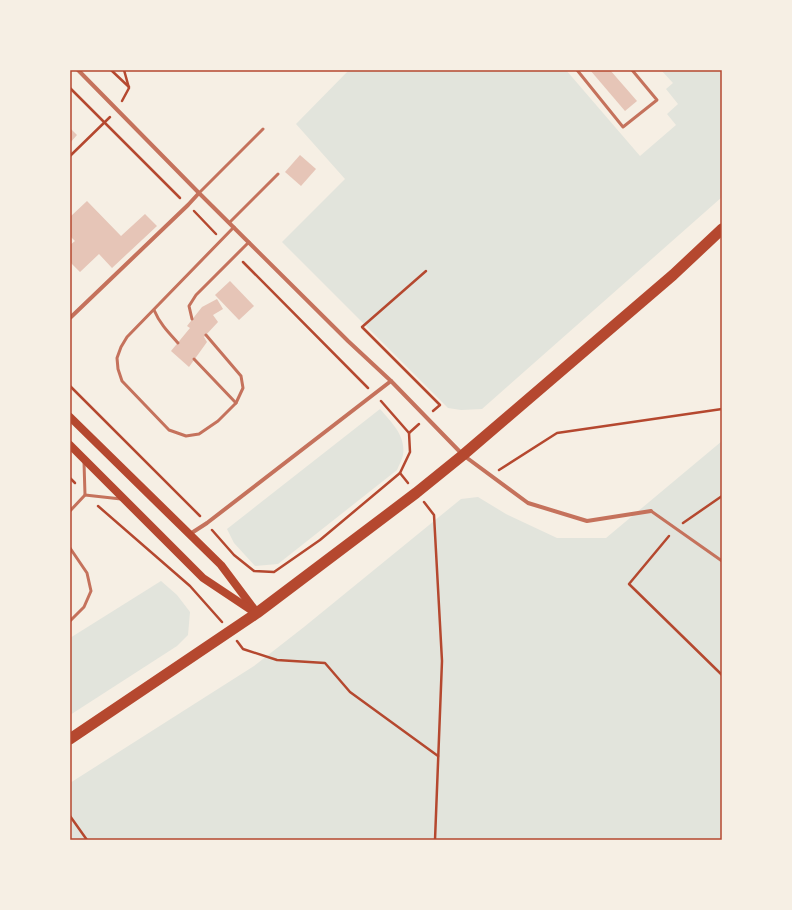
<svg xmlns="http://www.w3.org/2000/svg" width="792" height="910" font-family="'Noto Sans',sans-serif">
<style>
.green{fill:#e2e4dc}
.building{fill:#e6c5b7}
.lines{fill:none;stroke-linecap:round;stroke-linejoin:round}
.path{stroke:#b5482f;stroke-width:2.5}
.service{stroke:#c5725c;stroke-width:3}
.minor{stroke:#c5725c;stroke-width:4}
.secondary{stroke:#b5482f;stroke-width:8}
.trunk{stroke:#b5482f;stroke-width:11}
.neatline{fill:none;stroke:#b5482f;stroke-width:1.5}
</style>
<rect width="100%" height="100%" fill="#f6efe4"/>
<g class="green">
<path d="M349 70H566L640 156 676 125 667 114 678 104 666 89 673 83 661 70H722V197L482 409 461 410 448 408 282 242 345 179 296 124Z"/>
<path d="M380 409C392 423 406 436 403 455 402 460 399 465 397 470L278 564 255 566 234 543 227 529Z"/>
<path d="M722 441V840H70V783L254 666 304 627 461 499 478 497 506 514 557 538H606Z"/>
<path d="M161 581 177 595 190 612 188 635 177 646 70 715V638Z"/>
</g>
<g class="building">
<path d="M590 70H610L637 101 625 111Z"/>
<path d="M70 128 77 135 70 143Z"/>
<path d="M300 155 316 169 301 186 285 172Z"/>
<path d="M87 201 121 236 145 214 157 226 112 268 99 254 80 272 70 262V245L75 241 70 236V217Z"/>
<path d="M230 281 254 306 239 320 215 295Z"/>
<path d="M217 299 223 309 213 315 218 322 204 337 207 342 189 367 171 351 190 328 187 326 202 307Z"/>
</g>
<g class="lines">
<g class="path">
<path d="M111 70 129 87"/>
<path d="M70 88 180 198"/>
<path d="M122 101 129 88 124 70"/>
<path d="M70 156 110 117"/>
<path d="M194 211 216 234"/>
<path d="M243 262 368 388"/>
<path d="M426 271 362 327 440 405 433 411"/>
<path d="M70 386 200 516"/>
<path d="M409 433 419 424"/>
<path d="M499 470 557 433 722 409"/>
<path d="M400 473 408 483"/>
<path d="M70 478 75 483"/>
<path d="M424 502 434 515 442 661 435 840"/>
<path d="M98 506 190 586 222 622"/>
<path d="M683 523 722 496"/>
<path d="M212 530 234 555 254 571 274 572 320 540 400 473 410 452 409 433 381 401"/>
<path d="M669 536 629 584 722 675"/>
<path d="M237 641 243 649 277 660 325 663 350 692 438 756"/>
<path d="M70 816 87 840"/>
</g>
<g class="service">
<path d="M577 70 623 127 657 100 632 70"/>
<path d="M199 193 263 129"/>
<path d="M229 223 278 174"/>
<path d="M154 310C160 324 168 332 178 343"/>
<path d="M192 319 189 306 196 295 249 242"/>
<path d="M206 335 241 376 243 388 236 403 218 421 199 434 186 436 169 430 122 381 118 369 117 358 121 347 127 337 234 227"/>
<path d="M194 359 236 403"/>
<path d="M85 495 121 499"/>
<path d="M70 511 85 495 84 462"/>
<path d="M651 511 722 561"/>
<path d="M70 548 87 573 91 591 84 607 70 621"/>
</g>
<g class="minor">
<path d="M78 70 199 193 348 341 391 381 463 455 528 503 587 521 651 511"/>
<path d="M70 318 188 205 199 193"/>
<path d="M190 534 207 523 391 381"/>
</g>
<g class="secondary">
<path d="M70 417 221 565 257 613"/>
<path d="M70 445 203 578 251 610"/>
</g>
<path class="trunk" d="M70 739 257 613 416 493 463 455 673 275 722 229"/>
</g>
<rect width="792" height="910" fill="none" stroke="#f6efe4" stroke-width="142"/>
<rect x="71" y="71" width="650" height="768" class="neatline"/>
</svg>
